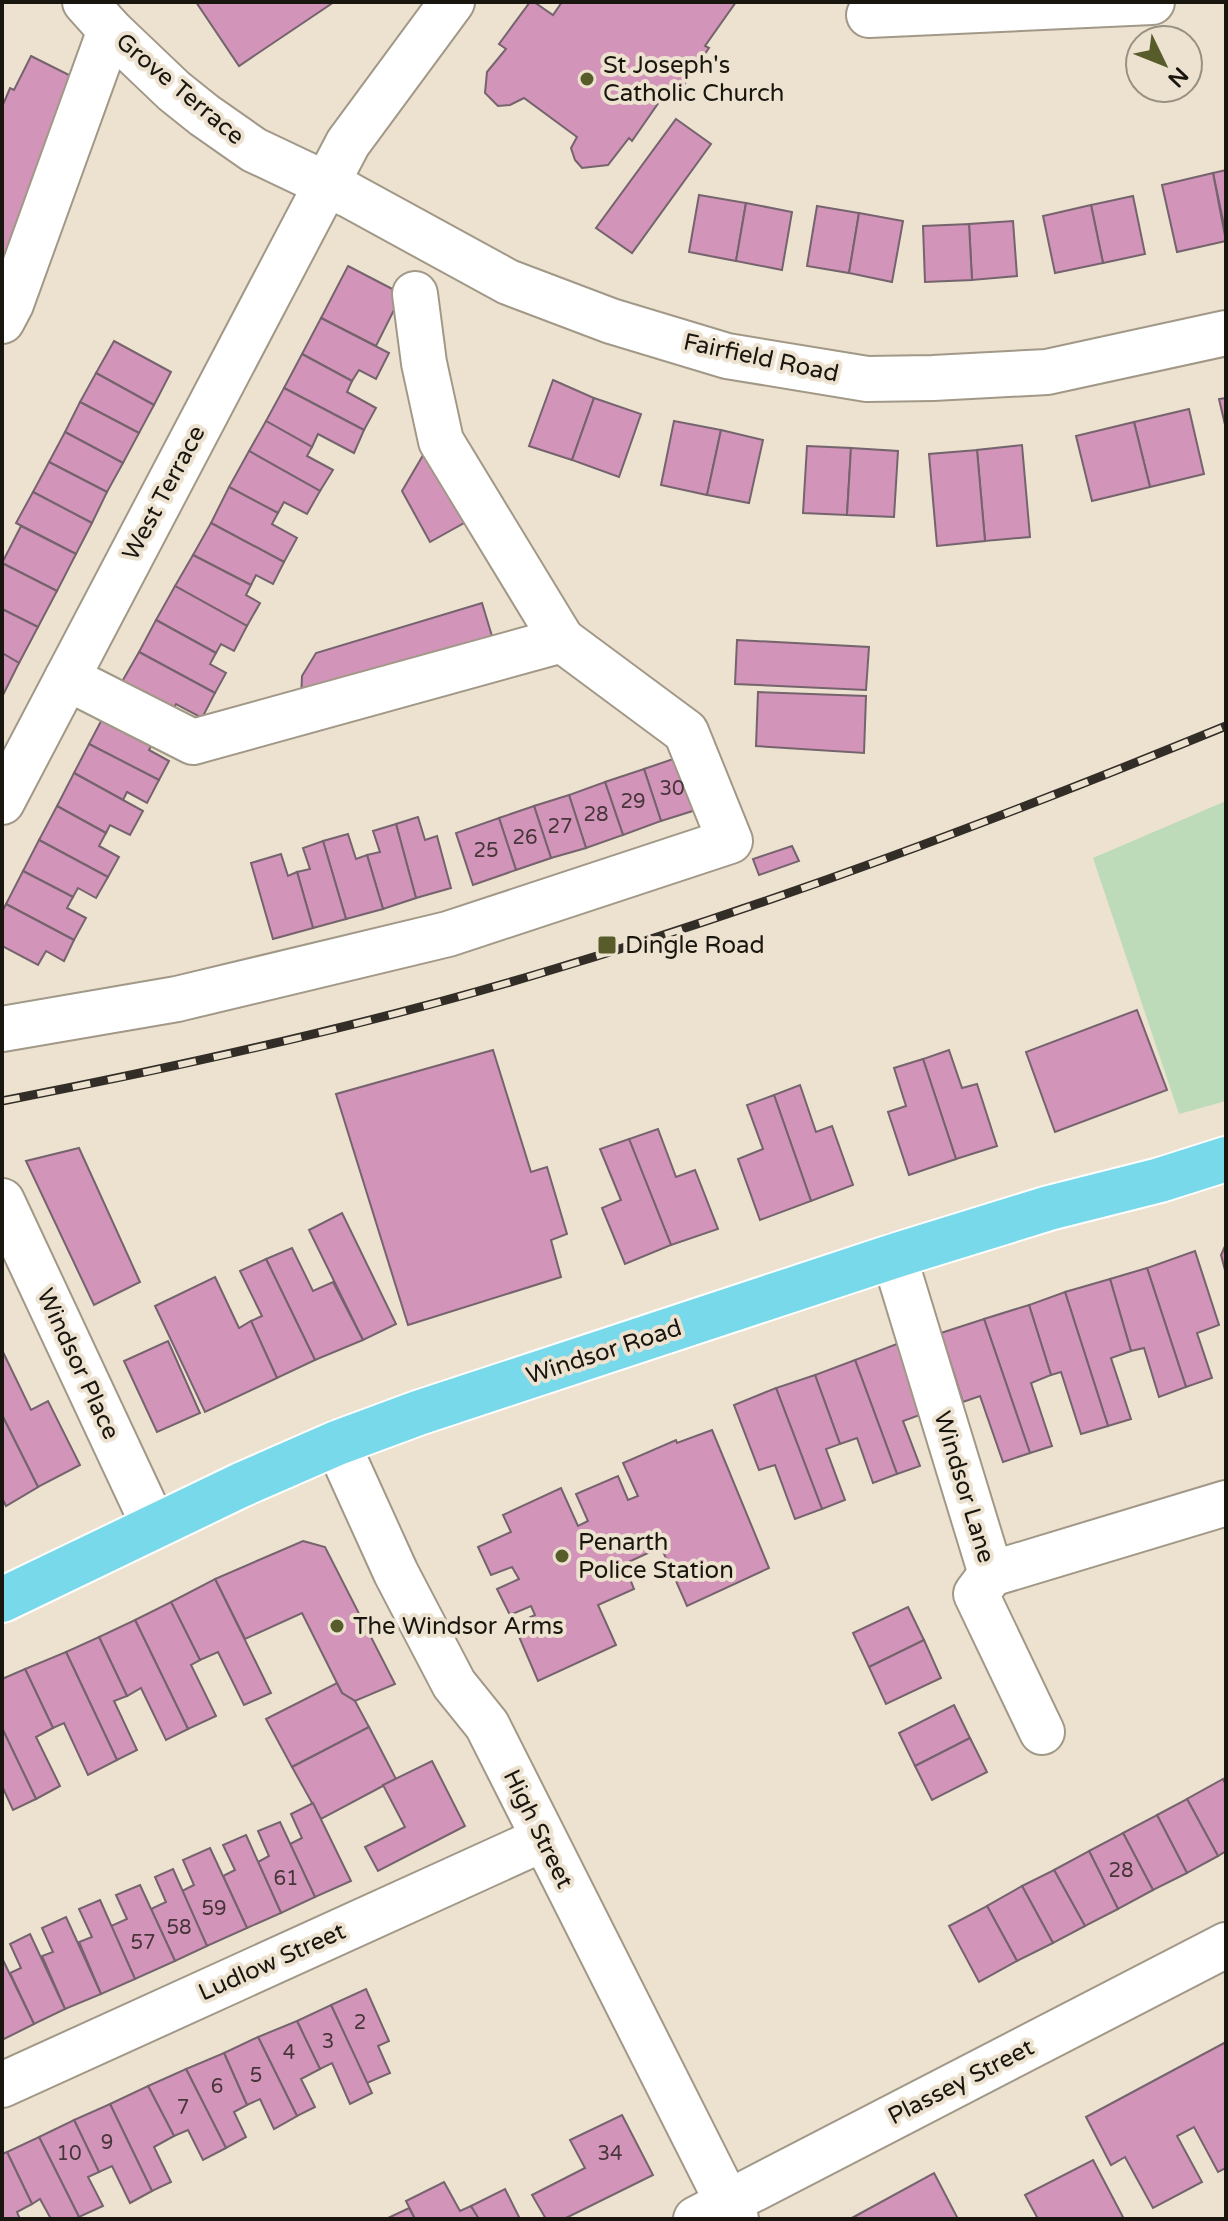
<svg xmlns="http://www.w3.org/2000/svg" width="1228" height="2221" font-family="'Varela Round',sans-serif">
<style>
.green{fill:#bddbb9}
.building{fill:#d294b9;stroke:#75636d;stroke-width:2}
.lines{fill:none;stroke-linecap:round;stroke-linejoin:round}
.minor-casing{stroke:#a19887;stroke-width:48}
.major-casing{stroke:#fff;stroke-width:48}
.minor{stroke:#fff;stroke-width:44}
.major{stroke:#78d9ea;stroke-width:44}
.rail-casing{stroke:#322d26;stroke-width:9}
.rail{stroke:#ece2cf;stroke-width:6;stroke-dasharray:18;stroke-linecap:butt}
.poi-dot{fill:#585c2a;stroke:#ece2cf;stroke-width:3}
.labels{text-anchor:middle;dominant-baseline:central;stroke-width:8;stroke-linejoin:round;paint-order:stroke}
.number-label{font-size:20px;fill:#47353a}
.poi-label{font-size:24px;fill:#19150f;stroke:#ece2cf;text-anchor:start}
.street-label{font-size:24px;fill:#19150f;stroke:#ece2cf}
</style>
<rect width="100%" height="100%" fill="#ece2cf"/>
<path class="green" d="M1226 801V1101L1179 1114 1093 858Z"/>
<g class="building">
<path d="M196 2H334L239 66Z"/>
<path d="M530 2H534L553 15 562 2H736L705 46 709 48 673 101 664 95 632 141 629 138 608 165 582 168 575 160 571 148 577 137 524 98 510 105 498 106 485 93 487 72 506 49 499 44Z"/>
<path d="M31 56 79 80 11 266 2 264V107L10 88 14 90Z"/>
<path d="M676 119 711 144 632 253 596 228Z"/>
<path d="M1226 170V235L1213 173Z"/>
<path d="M1213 173 1226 241 1177 252 1162 185Z"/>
<path d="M699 195 746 203 736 261 689 252Z"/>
<path d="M1133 196 1145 254 1103 263 1091 205Z"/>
<path d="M746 203 792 212 782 270 736 261Z"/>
<path d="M1091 205 1103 263 1055 273 1043 216Z"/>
<path d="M817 206 859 213 849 273 807 266Z"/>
<path d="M859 213 903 221 892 282 849 273Z"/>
<path d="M1013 221 1017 276 972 280 969 224Z"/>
<path d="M969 224 972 280 925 282 923 226Z"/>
<path d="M348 266 402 294 376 346 321 318Z"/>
<path d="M321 318 389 353 376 379 359 370 352 381 302 354Z"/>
<path d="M114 341 171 372 154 405 96 373Z"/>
<path d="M302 354 352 381 347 392 376 408 364 430 284 388Z"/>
<path d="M96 373 154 405 139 433 80 402Z"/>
<path d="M553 380 594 398 572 460 529 446Z"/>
<path d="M284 388 364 430 354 453 318 434 312 447 266 421Z"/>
<path d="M594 398 641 414 619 477 572 460Z"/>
<path d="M1226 398V429L1219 399Z"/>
<path d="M80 402 139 433 123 463 65 432Z"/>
<path d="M1189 409 1204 474 1150 487 1134 422Z"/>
<path d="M266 421 312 447 307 456 333 470 320 491 249 451Z"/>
<path d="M674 421 721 430 707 495 661 485Z"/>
<path d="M1134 422 1150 487 1092 501 1076 436Z"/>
<path d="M721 430 763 440 749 503 707 495Z"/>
<path d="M65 432 123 463 107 492 49 462Z"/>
<path d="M429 445 471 519 430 542 402 491Z"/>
<path d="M1022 445 1030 537 985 541 977 450Z"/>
<path d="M807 446 851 448 847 515 803 513Z"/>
<path d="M851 448 898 451 894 517 847 515Z"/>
<path d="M977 450 985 541 937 546 929 454Z"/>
<path d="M249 451 320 491 307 514 284 502 278 513 229 487Z"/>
<path d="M49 462 107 492 92 523 33 492Z"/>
<path d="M229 487 278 513 272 524 297 538 284 562 211 523Z"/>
<path d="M33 492 92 523 76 554 16 523Z"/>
<path d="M211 523 284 562 273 584 256 575 251 585 193 555Z"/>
<path d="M21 526 76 554 57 591 2 563Z"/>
<path d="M193 555 251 585 246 595 260 603 247 626 175 586Z"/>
<path d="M2 563 57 591 38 627 2 609Z"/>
<path d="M175 586 247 626 234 651 221 644 216 653 156 620Z"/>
<path d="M482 603 495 646 301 699 302 676 316 653Z"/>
<path d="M2 609 38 627 19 663 2 653Z"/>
<path d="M156 620 216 653 210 664 226 673 215 693 139 652Z"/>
<path d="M737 640 869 647 866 690 735 684Z"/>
<path d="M139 652 215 693 202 718 176 704 168 720 116 692Z"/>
<path d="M2 653 19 663 2 697Z"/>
<path d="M758 692 866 696 864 753 756 746Z"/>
<path d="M108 708 156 736 149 750 169 761 159 780 89 744Z"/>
<path d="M89 744 159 780 147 803 127 792 123 800 74 773Z"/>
<path d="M682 756 699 809 661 821 644 769Z"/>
<path d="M644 769 661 821 623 835 605 782Z"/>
<path d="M74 773 143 811 130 835 110 825 106 833 57 806Z"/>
<path d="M605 782 623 835 586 848 569 795Z"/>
<path d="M569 795 586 848 551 858 534 806Z"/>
<path d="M57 806 106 833 99 846 119 857 108 877 39 840Z"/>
<path d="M534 806 551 858 516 870 499 818Z"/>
<path d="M418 817 425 840 437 836 451 888 416 898 396 824Z"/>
<path d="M499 818 516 870 473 885 456 833Z"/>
<path d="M396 824 416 898 383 909 367 855 380 852 373 831Z"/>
<path d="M348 834 356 859 367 855 383 909 346 919 323 841Z"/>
<path d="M39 840 108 877 96 898 78 888 73 897 23 871Z"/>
<path d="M323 841 346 919 313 928 297 872 310 869 303 848Z"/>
<path d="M792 846 799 861 759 875 753 859Z"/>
<path d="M281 854 288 876 297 872 313 928 273 939 251 863Z"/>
<path d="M23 871 73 897 67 908 86 918 74 940 6 904Z"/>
<path d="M6 904 74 940 64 961 46 951 38 965 2 946V912Z"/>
<path d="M1137 1010 1167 1090 1055 1132 1026 1052Z"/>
<path d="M493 1050 531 1172 547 1167 567 1234 551 1240 561 1277 408 1325 336 1094Z"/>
<path d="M949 1050 962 1088 977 1084 997 1146 956 1159 923 1059Z"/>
<path d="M923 1059 956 1159 909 1175 888 1112 906 1106 894 1068Z"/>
<path d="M800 1085 816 1132 832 1126 853 1185 811 1201 774 1095Z"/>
<path d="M774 1095 811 1201 760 1220 738 1159 763 1149 747 1105Z"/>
<path d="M658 1129 676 1177 695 1170 718 1229 671 1245 629 1139Z"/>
<path d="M629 1139 671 1245 625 1264 602 1208 621 1200 600 1149Z"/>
<path d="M79 1148 140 1282 94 1305 26 1161Z"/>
<path d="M342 1213 396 1324 363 1340 309 1230Z"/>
<path d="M1226 1244V1274L1221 1255Z"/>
<path d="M292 1248 313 1291 333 1282 363 1340 315 1360 266 1259Z"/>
<path d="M1195 1251 1219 1325 1197 1333 1212 1378 1186 1387 1147 1268Z"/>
<path d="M266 1259 315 1360 277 1378 251 1321 262 1316 240 1271Z"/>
<path d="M1147 1268 1186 1387 1159 1397 1144 1348 1131 1351 1110 1279Z"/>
<path d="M215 1277 239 1328 251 1321 277 1378 205 1412 155 1306Z"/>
<path d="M1110 1279 1131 1351 1111 1358 1131 1419 1108 1426 1065 1292Z"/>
<path d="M1065 1292 1108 1426 1081 1434 1061 1372 1051 1375 1029 1305Z"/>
<path d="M1029 1305 1051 1375 1031 1383 1052 1446 1030 1453 984 1319Z"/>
<path d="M984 1319 1030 1453 1003 1462 980 1396 963 1402 941 1333Z"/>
<path d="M168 1341 200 1413 157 1432 124 1361Z"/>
<path d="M902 1342 928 1412 903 1421 920 1466 897 1474 855 1360Z"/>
<path d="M2 1350 31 1410 48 1401 80 1465 38 1487 2 1415Z"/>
<path d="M855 1360 897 1474 873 1483 857 1438 840 1444 815 1375Z"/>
<path d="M815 1375 840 1444 826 1449 845 1500 822 1509 776 1388Z"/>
<path d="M776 1388 822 1509 795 1519 775 1465 759 1470 734 1405Z"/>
<path d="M2 1415 38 1487 6 1506 2 1498Z"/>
<path d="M712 1430 769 1568 687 1606 661 1547 624 1564 634 1589 598 1605 616 1645 538 1681 514 1625 535 1615 531 1606 510 1615 497 1589 519 1579 512 1567 491 1575 478 1547 511 1532 503 1515 561 1488 578 1526 588 1521 576 1494 618 1476 628 1500 638 1496 623 1463 676 1440 677 1443Z"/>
<path d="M303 1541 325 1547 395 1684 355 1701 342 1693 302 1613 245 1639 215 1579Z"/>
<path d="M215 1579 271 1693 244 1705 218 1652 200 1660 171 1602Z"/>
<path d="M171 1602 200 1660 191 1665 216 1716 188 1729 135 1620Z"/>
<path d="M908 1607 924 1640 869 1667 853 1633Z"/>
<path d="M135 1620 188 1729 166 1740 141 1688 127 1696 99 1637Z"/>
<path d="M99 1637 127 1696 114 1701 137 1750 117 1760 66 1652Z"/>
<path d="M924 1640 941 1678 886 1704 869 1667Z"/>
<path d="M66 1652 117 1760 88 1775 64 1723 53 1728 25 1669Z"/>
<path d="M25 1669 53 1728 36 1737 60 1786 36 1799 2 1728V1679Z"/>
<path d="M337 1683 342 1693 355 1701 369 1727 292 1767 266 1719Z"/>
<path d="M954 1705 970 1738 915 1766 899 1733Z"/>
<path d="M369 1727 396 1779 321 1819 292 1767Z"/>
<path d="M2 1728 36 1799 13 1810 2 1786Z"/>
<path d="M970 1738 987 1772 932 1800 915 1766Z"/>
<path d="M432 1761 465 1826 378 1871 365 1847 405 1827 383 1785Z"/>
<path d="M1223 1779 1226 1785V1851L1218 1856 1187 1799Z"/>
<path d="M1187 1799 1218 1856 1187 1873 1157 1815Z"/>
<path d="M313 1803 351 1881 315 1897 290 1844 302 1838 291 1814Z"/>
<path d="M1157 1815 1187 1873 1153 1890 1123 1833Z"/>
<path d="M280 1822 315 1897 281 1913 258 1862 269 1856 258 1831Z"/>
<path d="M1123 1833 1153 1890 1118 1909 1089 1851Z"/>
<path d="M246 1835 281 1913 247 1928 223 1876 235 1870 223 1845Z"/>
<path d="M210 1848 247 1928 207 1946 182 1891 194 1885 183 1860Z"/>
<path d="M1089 1851 1118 1909 1085 1926 1054 1870Z"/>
<path d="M173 1869 207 1946 175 1961 151 1909 166 1902 155 1877Z"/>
<path d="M1054 1870 1085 1926 1053 1943 1022 1886Z"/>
<path d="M140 1885 175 1961 135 1979 111 1926 127 1919 116 1895Z"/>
<path d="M1022 1886 1053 1943 1017 1961 987 1906Z"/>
<path d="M100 1900 135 1979 101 1994 79 1942 92 1937 79 1909Z"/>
<path d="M987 1906 1017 1961 979 1982 949 1926Z"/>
<path d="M66 1917 101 1994 65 2009 42 1956 53 1952 42 1928Z"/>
<path d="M30 1934 65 2009 34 2024 10 1973 21 1968 10 1944Z"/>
<path d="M2 1958 34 2024 4 2039 2 2036Z"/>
<path d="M366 1989 389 2041 378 2046 390 2073 367 2083 331 2005Z"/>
<path d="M331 2005 372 2093 350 2104 332 2063 320 2069 297 2021Z"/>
<path d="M297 2021 320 2069 301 2079 315 2107 297 2116 258 2037Z"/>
<path d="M258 2037 297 2116 274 2129 260 2099 247 2105 224 2053Z"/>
<path d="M1226 2042V2168L1218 2172 1194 2127 1177 2136 1202 2182 1153 2208 1125 2157 1111 2165 1086 2117Z"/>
<path d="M224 2053 247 2105 234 2112 246 2137 226 2148 186 2069Z"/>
<path d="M186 2069 226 2148 203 2160 188 2130 174 2136 148 2086Z"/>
<path d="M148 2086 174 2136 154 2147 171 2182 152 2191 110 2104Z"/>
<path d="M110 2104 152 2191 130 2203 112 2166 99 2172 74 2120Z"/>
<path d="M622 2115 653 2175 564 2219H546L532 2195 585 2168 570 2140Z"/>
<path d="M74 2120 99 2172 88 2177 103 2206 79 2217 39 2137Z"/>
<path d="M39 2137 79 2217 75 2219H51L40 2199 32 2204 7 2152Z"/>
<path d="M7 2152 32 2204 17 2212 20 2219H2V2154Z"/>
<path d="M1093 2160 1124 2219H1038L1025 2195Z"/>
<path d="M934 2173 958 2219H850Z"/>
<path d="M444 2182 460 2211 471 2206 479 2219H415L406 2201Z"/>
<path d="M505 2189 520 2219H479L471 2206Z"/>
<path d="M409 2208 415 2219H386Z"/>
</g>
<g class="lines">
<g class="minor-casing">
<g id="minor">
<path d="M85 2 110 30 174 91 204 115 254 150 349 195 508 282 611 321 727 356 867 379 933 378 1047 372 1226 333"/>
<path d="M869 15 1152 2"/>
<path d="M415 294 424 363 441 441 562 640"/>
<path d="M2 321 11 304 110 30"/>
<path d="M2 802 348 143 452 2"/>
<path d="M2 1029 177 999 448 934 730 841 686 732 562 640 193 742 67 678"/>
<path d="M2 1201 154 1526"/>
<path d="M894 1256 991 1574 1226 1503"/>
<path d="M337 1443 396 1573 454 1684 487 1725 736 2219"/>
<path d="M991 1574 976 1594 1042 1732"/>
<path d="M2 2085 543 1839"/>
<path d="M696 2219 1226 1945"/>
</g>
</g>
<g class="major-casing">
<path id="major" d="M2 1600 241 1485 337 1443 418 1413 894 1256 1049 1208 1160 1180 1226 1159"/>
</g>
<use href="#minor" class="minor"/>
<use href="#major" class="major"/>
<g class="rail-casing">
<path id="rail" d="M2 1101C183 1066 364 1026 541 973 774 904 1001 818 1226 726"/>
</g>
<use href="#rail" class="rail"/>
</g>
<g class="poi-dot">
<circle cx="587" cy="79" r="8"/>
<rect x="597" y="935" width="20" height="20" rx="4"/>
<circle cx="562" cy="1556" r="8"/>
<circle cx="337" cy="1626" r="8"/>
</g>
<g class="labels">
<g class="number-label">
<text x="672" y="789">30</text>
<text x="633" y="802">29</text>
<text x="596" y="815">28</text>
<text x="560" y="827">27</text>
<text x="525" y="838">26</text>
<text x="486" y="851">25</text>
<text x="1121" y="1871">28</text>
<text x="286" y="1879">61</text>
<text x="214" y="1909">59</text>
<text x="179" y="1928">58</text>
<text x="143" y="1943">57</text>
<text x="360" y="2023">2</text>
<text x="328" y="2042">3</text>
<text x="289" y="2053">4</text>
<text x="256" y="2076">5</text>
<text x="217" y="2087">6</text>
<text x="183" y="2108">7</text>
<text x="107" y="2143">9</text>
<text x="69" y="2154">10</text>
<text x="610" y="2154">34</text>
</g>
<g class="poi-label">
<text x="603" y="65">St Joseph's<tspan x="603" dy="28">Catholic Church</tspan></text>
<text x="625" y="945">Dingle Road</text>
<text x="578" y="1542">Penarth<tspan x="578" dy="28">Police Station</tspan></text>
<text x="353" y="1626">The Windsor Arms</text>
</g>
<g class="street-label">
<text transform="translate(180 89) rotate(40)">Grove Terrace</text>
<text transform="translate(761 358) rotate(12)">Fairfield Road</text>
<text transform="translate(164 493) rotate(-62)">West Terrace</text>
<text transform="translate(604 1352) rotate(-18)">Windsor Road</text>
<text transform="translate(78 1364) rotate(65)">Windsor Place</text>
<text transform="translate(964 1487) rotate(73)">Windsor Lane</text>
<text transform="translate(538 1829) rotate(64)">High Street</text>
<text transform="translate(272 1962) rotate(-24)">Ludlow Street</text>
<text transform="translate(961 2082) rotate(-27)">Plassey Street</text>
</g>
</g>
<rect width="1228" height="2221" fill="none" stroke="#19150f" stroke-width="8"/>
<g transform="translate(1164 64) rotate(133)"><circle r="38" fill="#ece2cf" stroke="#989082" stroke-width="2"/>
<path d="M0-6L14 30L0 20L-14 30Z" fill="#585c2a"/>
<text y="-12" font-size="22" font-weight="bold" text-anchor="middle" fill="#19150f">N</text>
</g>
</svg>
